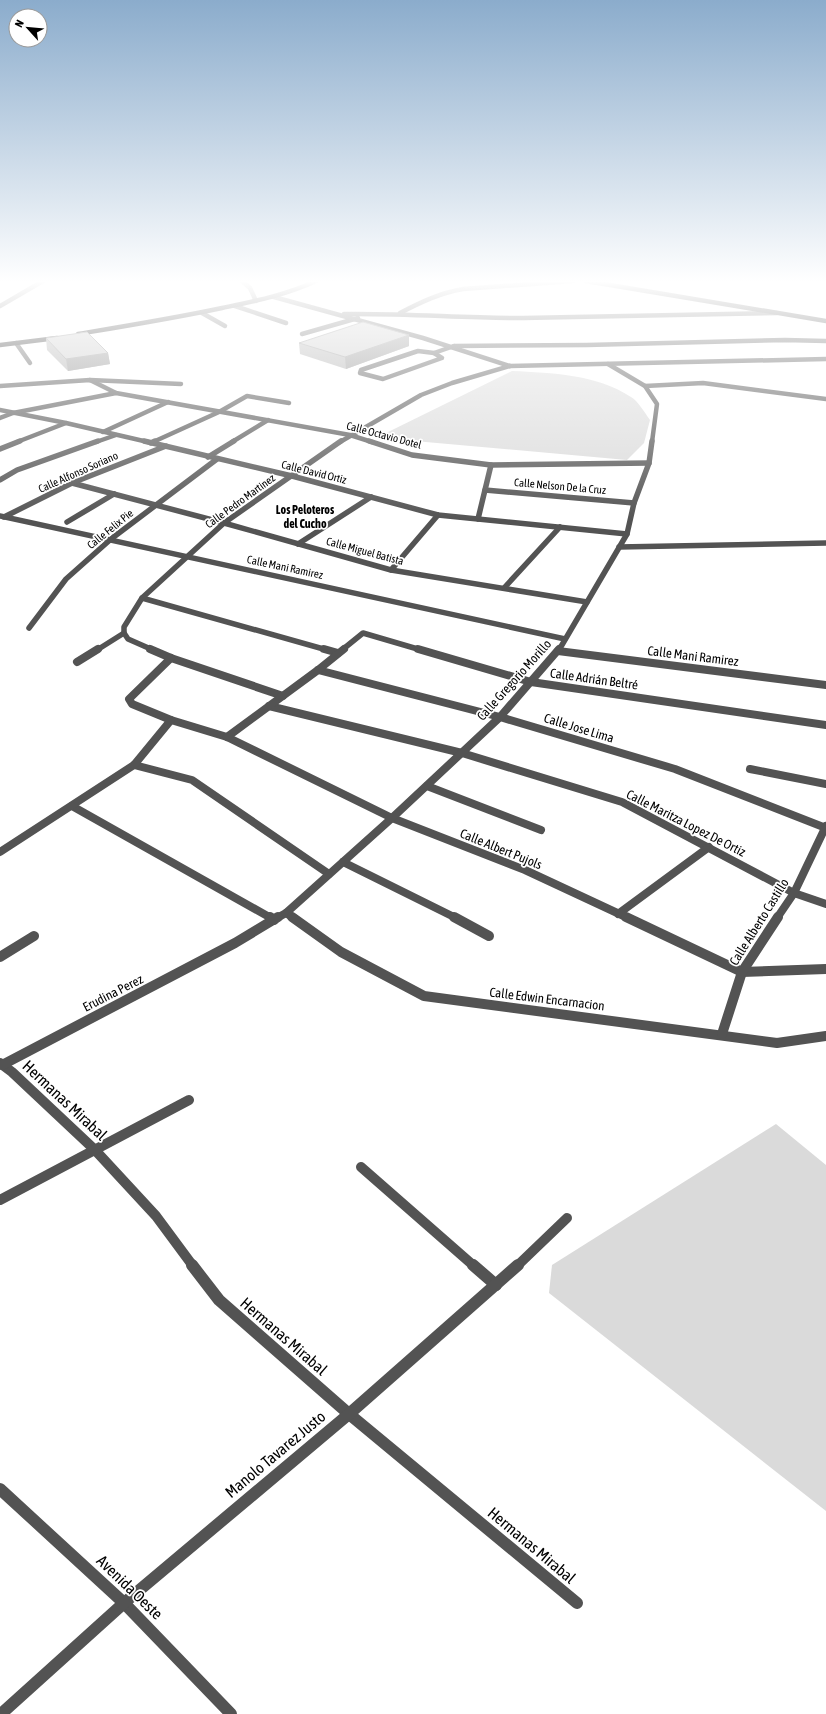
<svg xmlns="http://www.w3.org/2000/svg" width="826" height="1714" font-family="'Asap Condensed',sans-serif">
<style>
.green{fill:#dadada}
.lines{fill:none;stroke-linecap:round;stroke-linejoin:round}
.lane{stroke:#535353;stroke-width:4.5}
.street-far4{stroke:#535353;stroke-width:4.5}
.street-far3{stroke:#535353;stroke-width:5.5}
.street-far2{stroke:#535353;stroke-width:8}
.street-far1{stroke:#535353;stroke-width:10}
.street{stroke:#535353;stroke-width:12}
.secondary{stroke:#202020;stroke-width:4.5}
.wall{fill:#a8a8a8}
.shaded-wall{fill:#888}
.building{fill:#c3c3c3;stroke:#888}
.labels{text-anchor:middle;dominant-baseline:central;stroke-width:3.5;stroke-linejoin:round;paint-order:stroke}
.far-street-label{font-size:11px;fill:#000;stroke:#fff}
.far-neighbourhood-label{font-size:12px;font-weight:bold;fill:#000;stroke:#fff}
.street-label{font-size:13px;fill:#000;stroke:#fff}
.near-street-label{font-size:16px;fill:#000;stroke:#fff}
</style>
<rect width="100%" height="100%" fill="#fff"/>
<g class="green">
<path d="M512 371C552 373 596 374 631 397 638 401 645 413 650 420L644 443 627 460 392 439 386 433Z"/>
<path d="M776 1124 826 1165V1511L549 1293 552 1265Z"/>
</g>
<g class="lines">
<g class="lane">
<path d="M235 306 286 323"/>
<path d="M202 313 225 326"/>
<path d="M302 334 358 318"/>
<path d="M16 343 30 363"/>
<path d="M418 351 434 353 442 358 383 379 360 373 361 370Z"/>
<path d="M434 353 454 346"/>
</g>
<g class="street-far4">
<path d="M242 281 250 288 256 301"/>
<path d="M274 297 423 338 510 366"/>
<path d="M0 306 43 281"/>
<path d="M400 313C421 302 440 293 463 289L573 281"/>
<path d="M344 314C404 313 463 318 523 318 607 317 692 315 777 313"/>
<path d="M454 346 587 345 785 340 826 341"/>
<path d="M608 364 645 386 657 404 652 442"/>
<path d="M90 380 116 393 350 435 372 442"/>
<path d="M0 386 90 380 181 384"/>
<path d="M645 386 703 383 826 399"/>
<path d="M0 410 66 423 148 442"/>
<path d="M0 418 13 413 116 393"/>
<path d="M103 432 168 402"/>
<path d="M17 442 66 423"/>
<path d="M96 442 116 435"/>
<path d="M153 442 219 412 247 396 289 403"/>
<path d="M232 442 268 420"/>
<path d="M340 442 421 395 452 383 510 366 826 359"/>
</g>
<g class="street-far3">
<path d="M144 441 292 476 438 515 627 534"/>
<path d="M369 441 412 455 491 465 649 463"/>
<path d="M151 443 155 441"/>
<path d="M0 449 20 441"/>
<path d="M208 457 234 441"/>
<path d="M0 480 17 470 98 441"/>
<path d="M72 483 224 523 391 570 587 602"/>
<path d="M485 490 634 503"/>
<path d="M0 516 565 639"/>
<path d="M4 517 72 483 166 446"/>
<path d="M478 519 491 465"/>
<path d="M67 522 114 494"/>
<path d="M298 544 371 497"/>
<path d="M619 547 826 543"/>
<path d="M391 570 438 515"/>
<path d="M504 588 560 527"/>
<path d="M142 598 327 650"/>
<path d="M29 628 66 579 111 539 217 459"/>
<path d="M97 650 124 633"/>
<path d="M153 650 128 639 124 633V627L142 598 224 523 341 441"/>
<path d="M342 650 363 633 421 650"/>
<path d="M559 650 627 534 634 503 649 463 652 441"/>
</g>
<g class="street-far2">
<path d="M150 649 171 658 283 696"/>
<path d="M324 649 338 653"/>
<path d="M418 649 531 682 826 725"/>
<path d="M558 651 826 685"/>
<path d="M77 662 98 649"/>
<path d="M318 670 500 717 675 769 826 828"/>
<path d="M269 706 462 753 622 802 794 893 826 904"/>
<path d="M171 720 227 737 392 818 525 870 628 918"/>
<path d="M227 737 318 670 344 649"/>
<path d="M134 765 192 780 329 874"/>
<path d="M750 769 826 784"/>
<path d="M427 786 541 830"/>
<path d="M72 806 271 918"/>
<path d="M0 852 134 765 171 720 132 704 129 699 171 658"/>
<path d="M343 862 456 918"/>
<path d="M286 913 294 918"/>
<path d="M618 914 709 847"/>
<path d="M277 918 286 913 392 818 500 717 559 649"/>
<path d="M777 918 794 893 826 826"/>
</g>
<g class="street-far1">
<path d="M270 917 274 920"/>
<path d="M292 917 341 952 424 996 777 1043 826 1036"/>
<path d="M454 917 489 936"/>
<path d="M626 917 742 972 826 969"/>
<path d="M0 957 34 936"/>
<path d="M722 1034 742 972 778 917"/>
<path d="M0 1063 12 1072 95 1150 156 1216 193 1266"/>
<path d="M2 1065 235 943 278 917"/>
<path d="M361 1167 474 1266"/>
<path d="M0 1200 189 1100"/>
<path d="M517 1266 567 1218"/>
</g>
<g class="street">
<path d="M192 1265 219 1300 349 1414 577 1603"/>
<path d="M473 1265 496 1285"/>
<path d="M0 1489 124 1603 231 1714"/>
<path d="M1 1714 124 1603 349 1414 518 1265"/>
</g>
<g class="secondary">
<path d="M586 281 826 321"/>
<path d="M78 334C126 326 175 318 222 308 255 301 286 295 316 281"/>
<path d="M0 345 57 338"/>
</g>
</g>
<g class="wall">
<path d="M46 338 108 353 110 364 68 371 47 350Z"/>
<path d="M299 343 409 346 346 369 300 354Z"/>
</g>
<g class="shaded-wall">
<path d="M409 335V346L346 369 345 357Z"/>
<path d="M108 353 110 364 68 371 66 359Z"/>
</g>
<g class="building">
<path d="M363 322 409 335 345 357 299 343Z"/>
<path d="M87 332 108 353 66 359 46 338Z"/>
</g>
<linearGradient id="sky" x2="0" y2="1"><stop stop-color="#8baccc"/><stop offset="0.54" stop-color="#fff"/><stop offset="1" stop-color="#fff" stop-opacity="0"/></linearGradient>
<rect width="826" height="521" fill="url(#sky)"/>
<g class="labels">
<g class="far-street-label">
<text transform="translate(384 435) rotate(15)">Calle Octavio Dotel</text>
<text transform="translate(78 472) rotate(-24)">Calle Alfonso Soriano</text>
<text transform="translate(314 472) rotate(14)">Calle David Ortiz</text>
<text transform="translate(560 486) rotate(5)">Calle Nelson De la Cruz</text>
<text transform="translate(240 501) rotate(-36)">Calle Pedro Martinez</text>
<text transform="translate(110 529) rotate(-39)">Calle Felix Pie</text>
<text transform="translate(365 551) rotate(15)">Calle Miguel Batista</text>
<text transform="translate(285 567) rotate(12)">Calle Mani Ramirez</text>
</g>
<g class="far-neighbourhood-label">
<text x="305" y="510">Los Peloteros<tspan x="305" dy="14">del Cucho</tspan></text>
</g>
<g class="street-label">
<text transform="translate(693 656) rotate(7)">Calle Mani Ramirez</text>
<text transform="translate(594 679) rotate(8)">Calle Adrián Beltré</text>
<text transform="translate(514 680) rotate(-48)">Calle Gregorio Morillo</text>
<text transform="translate(579 728) rotate(17)">Calle Jose Lima</text>
<text transform="translate(686 823) rotate(27)">Calle Maritza Lopez De Ortiz</text>
<text transform="translate(501 849) rotate(22)">Calle Albert Pujols</text>
<text transform="translate(759 922) rotate(-58)">Calle Alberto Castillo</text>
<text transform="translate(113 993) rotate(-27)">Erudina Perez</text>
<text transform="translate(547 999) rotate(7)">Calle Edwin Encarnacion</text>
</g>
<g class="near-street-label">
<text transform="translate(65 1100) rotate(43)">Hermanas Mirabal</text>
<text transform="translate(284 1336) rotate(41)">Hermanas Mirabal</text>
<text transform="translate(275 1454) rotate(-40)">Manolo Tavarez Justo</text>
<text transform="translate(532 1545) rotate(40)">Hermanas Mirabal</text>
<text transform="translate(130 1587) rotate(44)">Avenida Oeste</text>
</g>
</g>
<g transform="translate(28 28) rotate(297)"><circle r="19" fill="#ffffff" stroke="#999999"/>
<path d="M0-3L7 15L0 10L-7 15Z" fill="#000000"/>
<text y="-6" font-size="11" font-weight="bold" text-anchor="middle" fill="#000000">N</text>
</g>
</svg>
